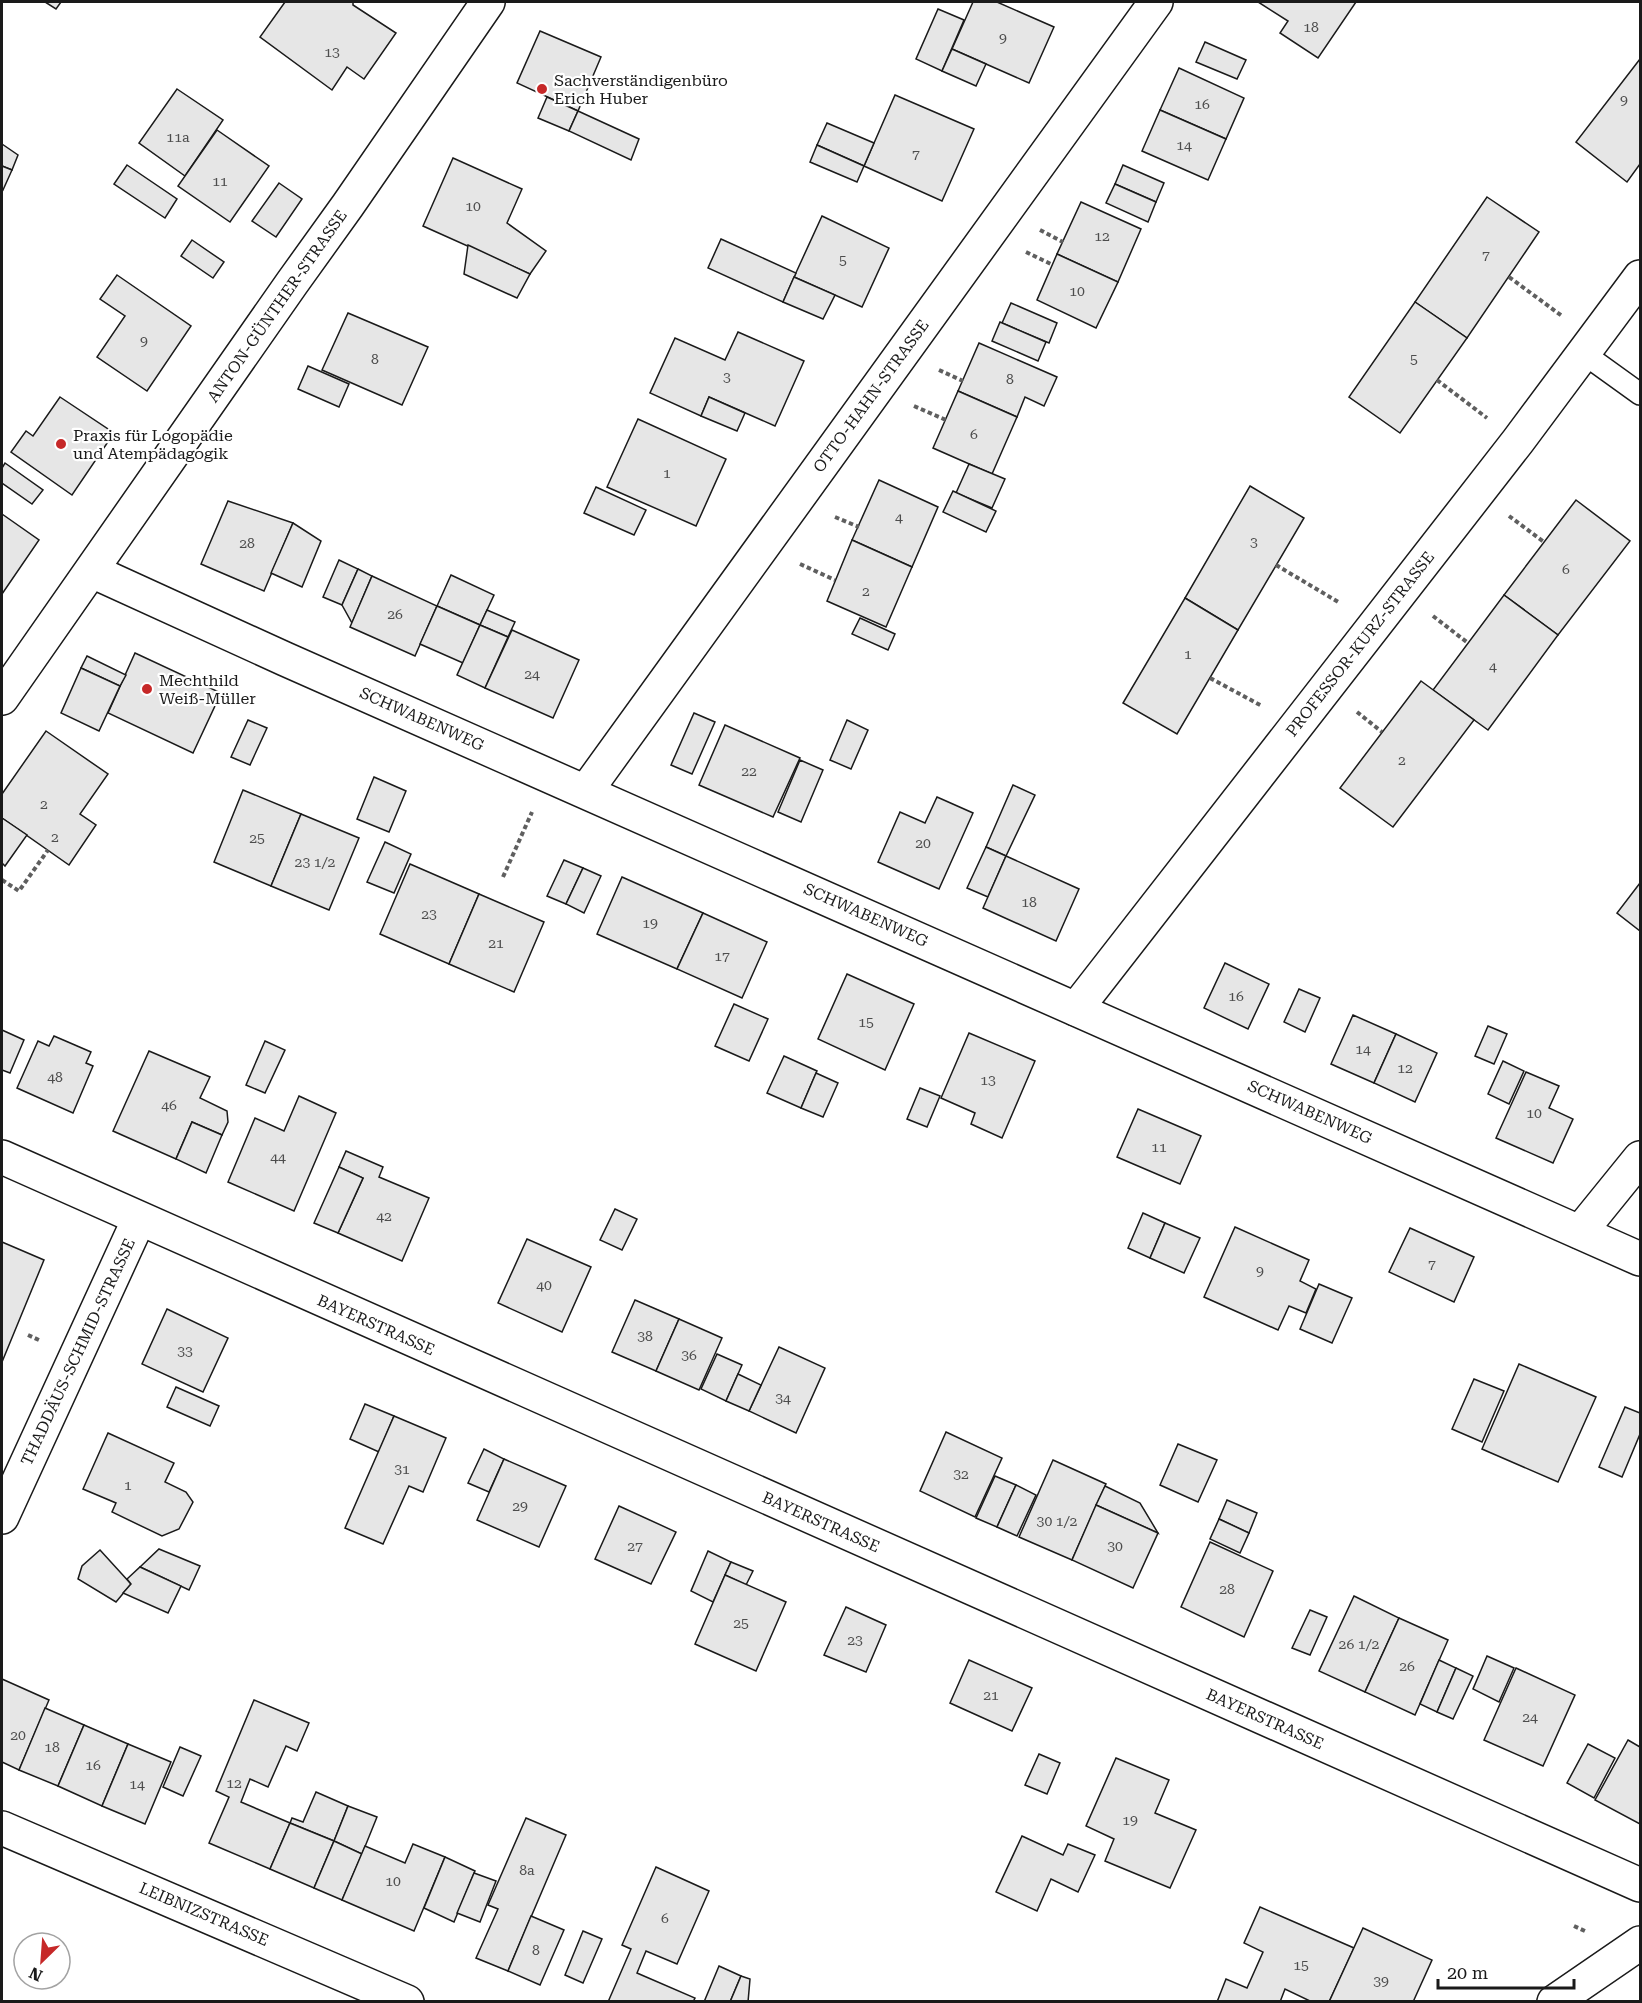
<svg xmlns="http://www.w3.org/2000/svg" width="1642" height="2003" font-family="'Roboto Serif',serif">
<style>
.building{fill:#e6e6e6;stroke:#1a1a1a;stroke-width:1.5}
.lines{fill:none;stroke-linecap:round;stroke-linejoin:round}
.lane-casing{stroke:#1a1a1a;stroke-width:24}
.street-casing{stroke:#1a1a1a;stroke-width:36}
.path{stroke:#5f5f5f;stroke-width:4;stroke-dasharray:4.5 3;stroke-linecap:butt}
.lane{stroke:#fff;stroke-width:21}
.street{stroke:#fff;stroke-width:33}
.poi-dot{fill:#c62828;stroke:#fff;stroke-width:2}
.labels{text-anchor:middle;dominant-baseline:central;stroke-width:4.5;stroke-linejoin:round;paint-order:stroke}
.number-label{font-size:14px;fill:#4d4d4d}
.poi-label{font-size:16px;fill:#1a1a1a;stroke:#fff;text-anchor:start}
.street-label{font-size:16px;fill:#1a1a1a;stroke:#fff}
</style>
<rect width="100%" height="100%" fill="#fff"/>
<g class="building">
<path d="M45 2H61L56 9Z"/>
<path d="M285 2H353V5L396 33 364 79 347 67 332 90 260 37Z"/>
<path d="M973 2H997L1054 27 1029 83 952 49Z"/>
<path d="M1258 2H1356L1318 58 1280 33 1288 21Z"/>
<path d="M938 9 964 20 942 71 916 59Z"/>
<path d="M540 31 601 57 578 111 517 83Z"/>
<path d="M1205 42 1246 60 1237 79 1196 62Z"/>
<path d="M952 49 986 64 976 86 942 71Z"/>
<path d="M1640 59V164L1627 182 1576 142Z"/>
<path d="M1179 68 1244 98 1226 139 1160 110Z"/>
<path d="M177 89 223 120 185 176 139 143Z"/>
<path d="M895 95 974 129 942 201 864 166Z"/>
<path d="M547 97 578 111 569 131 538 118Z"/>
<path d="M1160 110 1226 139 1208 180 1142 151Z"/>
<path d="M578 111 639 139 631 160 569 131Z"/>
<path d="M827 123 874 143 864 166 817 145Z"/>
<path d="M217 130 269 166 230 222 178 186Z"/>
<path d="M2 144 18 155 12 170 2 166Z"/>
<path d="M817 145 864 166 857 182 810 162Z"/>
<path d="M453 158 522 189 507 223 546 251 530 274 423 226Z"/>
<path d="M127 165 177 199 165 218 114 184Z"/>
<path d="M1123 165 1164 183 1156 202 1115 184Z"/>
<path d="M2 166 12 170 3 190 2 189Z"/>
<path d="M279 183 302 199 276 237 252 221Z"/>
<path d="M1115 184 1156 202 1148 222 1106 203Z"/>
<path d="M1487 197 1539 232 1467 338 1415 302Z"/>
<path d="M1081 202 1141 229 1118 282 1057 254Z"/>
<path d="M822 216 889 248 862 307 794 277Z"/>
<path d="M721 239 796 273 783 302 708 268Z"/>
<path d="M192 240 224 262 213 278 181 256Z"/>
<path d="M468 245 530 274 517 298 464 274Z"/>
<path d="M1057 254 1118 282 1096 328 1037 300Z"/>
<path d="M117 275 191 326 147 391 97 357 125 316 100 299Z"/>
<path d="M794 277 835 295 823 319 783 302Z"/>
<path d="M1415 302 1467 338 1400 433 1349 397Z"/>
<path d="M1011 303 1057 323 1049 343 1002 323Z"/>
<path d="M348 313 428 347 402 405 322 370Z"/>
<path d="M1000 322 1046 342 1038 361 992 341Z"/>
<path d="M738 332 804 361 775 426 709 397 701 416 650 393 675 338 725 360Z"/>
<path d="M979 343 1057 377 1044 406 1025 397 1017 417 958 391Z"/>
<path d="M308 366 349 384 339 407 298 389Z"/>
<path d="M958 391 1017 417 992 474 933 448Z"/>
<path d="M60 397 114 433 72 495 11 452 26 431 33 436Z"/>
<path d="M709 397 745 413 737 431 701 416Z"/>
<path d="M638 419 726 459 696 526 607 487Z"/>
<path d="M5 463 43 490 32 504 2 483V468Z"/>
<path d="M969 464 1005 479 992 508 956 493Z"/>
<path d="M879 480 938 507 912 567 852 540Z"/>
<path d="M1250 486 1304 518 1238 630 1185 598Z"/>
<path d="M596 487 646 510 634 535 584 513Z"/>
<path d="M953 491 996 511 986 532 943 512Z"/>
<path d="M1576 500 1630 541 1558 635 1504 595Z"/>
<path d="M228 501 293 523 264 591 201 564Z"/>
<path d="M2 514 39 540 2 594Z"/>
<path d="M293 523 321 541 302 587 271 573Z"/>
<path d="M852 540 912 567 886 627 827 601Z"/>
<path d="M339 560 358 569 342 605 323 597Z"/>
<path d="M358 569 372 576 352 623 342 605Z"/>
<path d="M451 575 494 595 480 625 437 606Z"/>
<path d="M372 576 437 606 415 656 350 627Z"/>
<path d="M1504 595 1558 635 1488 730 1433 690Z"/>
<path d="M1185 598 1238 630 1177 734 1123 703Z"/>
<path d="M437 606 480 625 463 663 420 644Z"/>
<path d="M487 610 515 622 508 637 480 625Z"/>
<path d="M860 618 895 634 888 650 852 634Z"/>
<path d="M480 625 508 637 485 688 457 675Z"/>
<path d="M512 630 579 660 553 718 485 688Z"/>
<path d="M135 653 221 693 193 753 108 713Z"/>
<path d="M87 656 126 675 120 686 81 668Z"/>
<path d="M81 668 120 686 99 731 61 713Z"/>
<path d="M1421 681 1474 720 1393 827 1340 788Z"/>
<path d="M694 713 715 722 692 774 671 765Z"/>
<path d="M248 720 267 728 250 765 231 757Z"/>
<path d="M847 720 868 730 851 769 830 760Z"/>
<path d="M725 725 800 758 773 817 699 785Z"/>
<path d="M46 731 108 774 80 814 96 825 69 865 2 818V794Z"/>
<path d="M800 760 823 770 801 822 778 812Z"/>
<path d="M374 777 406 791 389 832 357 819Z"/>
<path d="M1013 785 1035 795 1006 856 986 847Z"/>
<path d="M243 790 301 814 271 886 214 862Z"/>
<path d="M937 797 973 813 939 889 878 862 900 812 925 823Z"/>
<path d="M301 814 359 838 329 910 271 886Z"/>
<path d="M2 818 27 835 5 866 2 863Z"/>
<path d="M385 842 411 854 394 893 367 882Z"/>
<path d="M986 847 1006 856 988 897 967 888Z"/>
<path d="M1006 856 1079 889 1056 941 983 908Z"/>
<path d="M564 860 583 868 566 904 547 896Z"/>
<path d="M410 864 479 894 449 964 380 934Z"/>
<path d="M583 868 601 876 584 913 566 904Z"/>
<path d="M622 877 703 913 677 969 597 934Z"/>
<path d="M1640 883V931L1617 913Z"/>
<path d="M479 894 544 922 514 992 449 964Z"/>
<path d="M703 913 767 942 742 998 677 969Z"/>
<path d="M1225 963 1269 984 1248 1029 1204 1008Z"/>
<path d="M847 974 914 1004 885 1070 818 1039Z"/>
<path d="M1299 989 1320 998 1305 1032 1284 1022Z"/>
<path d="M734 1004 768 1019 749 1061 715 1046Z"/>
<path d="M1353 1015 1396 1034 1374 1083 1331 1064Z"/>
<path d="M1488 1026 1507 1034 1494 1064 1475 1056Z"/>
<path d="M2 1030 24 1040 10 1073 2 1070Z"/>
<path d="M969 1033 1035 1061 1002 1138 971 1124 975 1113 941 1098Z"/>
<path d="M1396 1034 1437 1053 1415 1102 1374 1083Z"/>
<path d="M54 1036 91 1052 86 1063 93 1066 73 1113 17 1088 38 1041 49 1046Z"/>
<path d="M265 1041 285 1050 265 1093 246 1085Z"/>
<path d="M149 1051 210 1077 200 1098 227 1111 228 1122 222 1135 192 1122 176 1159 113 1131Z"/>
<path d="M784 1056 817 1071 801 1108 767 1093Z"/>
<path d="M1503 1061 1524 1071 1509 1104 1488 1094Z"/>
<path d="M1526 1072 1559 1086 1549 1108 1573 1119 1553 1163 1496 1138Z"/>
<path d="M816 1073 838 1083 823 1117 801 1108Z"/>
<path d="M920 1088 940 1096 927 1127 907 1119Z"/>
<path d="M299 1096 336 1113 294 1211 228 1182 255 1118 284 1131Z"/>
<path d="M1138 1109 1201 1136 1180 1184 1117 1157Z"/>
<path d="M192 1122 222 1135 206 1173 176 1159Z"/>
<path d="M346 1151 383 1167 379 1177 429 1198 402 1261 338 1233 363 1178 339 1167Z"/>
<path d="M339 1167 363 1178 338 1233 314 1223Z"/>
<path d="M615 1209 637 1219 622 1250 600 1240Z"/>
<path d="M1143 1213 1165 1223 1150 1258 1128 1248Z"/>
<path d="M1165 1223 1200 1238 1184 1273 1150 1258Z"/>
<path d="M1235 1227 1309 1260 1300 1281 1316 1289 1306 1313 1289 1306 1278 1330 1204 1297Z"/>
<path d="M1410 1228 1474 1257 1454 1302 1389 1272Z"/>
<path d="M527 1239 591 1267 562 1332 498 1303Z"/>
<path d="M2 1242 44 1260 2 1362Z"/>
<path d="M1319 1284 1352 1298 1332 1343 1300 1329Z"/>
<path d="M635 1300 679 1319 656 1371 612 1352Z"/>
<path d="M167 1309 228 1338 203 1392 142 1364Z"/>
<path d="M679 1319 722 1338 699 1390 656 1371Z"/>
<path d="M779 1347 825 1368 796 1433 749 1411Z"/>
<path d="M717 1354 742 1365 726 1401 701 1389Z"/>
<path d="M1519 1364 1596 1397 1558 1482 1482 1449Z"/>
<path d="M738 1374 761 1385 749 1411 726 1401Z"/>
<path d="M1474 1379 1504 1391 1482 1442 1452 1429Z"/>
<path d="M176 1387 219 1406 210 1426 167 1407Z"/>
<path d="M365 1404 394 1416 379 1452 350 1439Z"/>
<path d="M1625 1407 1640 1413V1434L1622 1477 1599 1467Z"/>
<path d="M394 1416 446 1438 423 1492 409 1486 383 1544 345 1528Z"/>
<path d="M946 1432 1002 1458 975 1517 920 1491Z"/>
<path d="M108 1433 174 1463 165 1482 186 1492 193 1502 179 1529 162 1536 112 1512 116 1503 83 1489Z"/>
<path d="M1178 1444 1217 1460 1198 1502 1160 1485Z"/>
<path d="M484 1449 504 1459 489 1492 468 1483Z"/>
<path d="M504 1459 566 1486 539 1547 477 1520Z"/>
<path d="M1053 1460 1106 1484 1072 1560 1019 1537Z"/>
<path d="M995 1476 1016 1485 997 1527 976 1518Z"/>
<path d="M1016 1485 1036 1495 1017 1536 997 1527Z"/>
<path d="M1105 1486 1140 1503 1158 1533 1096 1505Z"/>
<path d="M1227 1500 1257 1513 1249 1533 1219 1519Z"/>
<path d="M1096 1505 1158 1533 1133 1588 1072 1560Z"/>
<path d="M619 1506 676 1532 651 1584 595 1559Z"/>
<path d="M1219 1519 1249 1533 1240 1553 1210 1539Z"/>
<path d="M1210 1542 1273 1571 1244 1637 1181 1607Z"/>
<path d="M159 1549 200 1566 189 1590 140 1567Z"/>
<path d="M100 1550 131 1584 116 1602 78 1579 82 1566Z"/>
<path d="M708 1551 731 1562 713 1602 691 1591Z"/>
<path d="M731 1562 753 1571 746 1585 725 1575Z"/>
<path d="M140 1567 181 1586 168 1613 123 1593 131 1584 127 1579Z"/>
<path d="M725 1575 786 1602 756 1671 695 1644Z"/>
<path d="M1354 1596 1399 1618 1365 1692 1319 1671Z"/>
<path d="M846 1607 886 1625 866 1672 824 1655Z"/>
<path d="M1310 1610 1327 1617 1310 1655 1292 1648Z"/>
<path d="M1399 1618 1448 1640 1415 1715 1365 1692Z"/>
<path d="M1487 1656 1514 1668 1499 1702 1473 1689Z"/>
<path d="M969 1660 1032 1688 1012 1731 950 1703Z"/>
<path d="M1439 1660 1456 1668 1437 1712 1420 1704Z"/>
<path d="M1456 1668 1473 1676 1453 1719 1437 1712Z"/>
<path d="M1516 1668 1575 1695 1543 1766 1484 1740Z"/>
<path d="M2 1679 49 1700 19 1770 2 1762Z"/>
<path d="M254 1700 309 1723 297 1751 286 1746 268 1787 250 1779 241 1802 290 1823 270 1869 209 1843 229 1797 216 1791Z"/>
<path d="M45 1708 84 1725 58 1786 19 1770Z"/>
<path d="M84 1725 128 1744 102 1806 58 1786Z"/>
<path d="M1628 1740 1640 1747V1824L1595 1800Z"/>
<path d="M128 1744 171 1762 145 1824 102 1806Z"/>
<path d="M1588 1744 1615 1758 1594 1798 1567 1783Z"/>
<path d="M180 1747 201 1756 183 1796 163 1787Z"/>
<path d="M1039 1754 1060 1763 1047 1794 1025 1785Z"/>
<path d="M1116 1758 1169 1780 1155 1813 1196 1830 1170 1888 1105 1861 1114 1839 1086 1826Z"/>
<path d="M316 1792 348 1806 334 1841 290 1823 292 1818 303 1822Z"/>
<path d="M348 1806 377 1817 362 1854 334 1841Z"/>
<path d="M526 1818 566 1835 508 1971 476 1958 498 1909 488 1905Z"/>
<path d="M290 1823 334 1841 314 1888 270 1869Z"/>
<path d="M1022 1836 1063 1855 1068 1844 1095 1855 1078 1892 1051 1879 1037 1911 996 1892Z"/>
<path d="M334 1841 362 1854 342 1900 314 1888Z"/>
<path d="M413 1844 445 1857 414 1931 342 1900 365 1846 405 1863Z"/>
<path d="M445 1857 475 1871 454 1922 424 1908Z"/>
<path d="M656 1867 709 1891 677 1964 646 1951 637 1973 695 1998 693 2002H608L631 1949 622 1945Z"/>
<path d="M474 1873 496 1881 480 1922 457 1913Z"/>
<path d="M1260 1907 1354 1948 1329 2002H1312L1285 1989 1280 2002H1217L1226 1979 1247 1988 1263 1952 1244 1943Z"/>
<path d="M531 1916 564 1930 540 1985 508 1971Z"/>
<path d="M1363 1928 1432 1960 1413 2002H1329Z"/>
<path d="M583 1931 602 1939 583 1983 565 1975Z"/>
<path d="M719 1966 741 1976 730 2002H704Z"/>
<path d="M741 1976 750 1979 748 2002H730Z"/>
</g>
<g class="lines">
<g class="lane-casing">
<path id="lane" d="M1583 353 1640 394"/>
</g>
<g class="street-casing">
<g id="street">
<path d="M92 571 285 659 1640 1259"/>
<path d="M2 698 292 283 348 205 488 2"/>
<path d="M586 791 1156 2"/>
<path d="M1076 1009 1518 441 1640 277"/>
<path d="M2 1157 1640 1885"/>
<path d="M1580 1232 1640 1158"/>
<path d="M2 1517 139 1219"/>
<path d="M2 1828 407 2002"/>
<path d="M1554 2002 1640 1943"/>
</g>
</g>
<g class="path">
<path d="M1040 230 1063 242"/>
<path d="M1026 252 1053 265"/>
<path d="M1509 277 1562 316"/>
<path d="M939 370 963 381"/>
<path d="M1437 380 1487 418"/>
<path d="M914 406 946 420"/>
<path d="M1509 516 1544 542"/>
<path d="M835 517 859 527"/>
<path d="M800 564 835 580"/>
<path d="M1276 565 1340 603"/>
<path d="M1433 616 1468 643"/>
<path d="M1210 678 1262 706"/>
<path d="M1357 712 1382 732"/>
<path d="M503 877 532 812"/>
<path d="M2 880 19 891 48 850"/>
<path d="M28 1335 41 1341"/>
<path d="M1574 1926 1587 1932"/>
</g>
<use href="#lane" class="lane"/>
<use href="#street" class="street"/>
</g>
<g class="poi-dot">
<circle cx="542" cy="89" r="6"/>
<circle cx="61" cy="444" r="6"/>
<circle cx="147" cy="689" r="6"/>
</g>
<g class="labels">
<g class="number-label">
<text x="1311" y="27">18</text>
<text x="1003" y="38">9</text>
<text x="332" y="52">13</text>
<text x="1624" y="100">9</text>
<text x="1202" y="104">16</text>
<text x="178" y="137">11a</text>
<text x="1184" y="145">14</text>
<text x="916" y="154">7</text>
<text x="220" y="181">11</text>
<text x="473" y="206">10</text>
<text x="1102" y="236">12</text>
<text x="1486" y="255">7</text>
<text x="843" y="260">5</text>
<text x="1077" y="291">10</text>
<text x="144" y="341">9</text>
<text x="375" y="359">8</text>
<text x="1414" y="359">5</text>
<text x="727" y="377">3</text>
<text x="1010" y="379">8</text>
<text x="974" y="434">6</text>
<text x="667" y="473">1</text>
<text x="899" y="517">4</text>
<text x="1254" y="542">3</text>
<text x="247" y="543">28</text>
<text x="1566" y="569">6</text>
<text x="866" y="591">2</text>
<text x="395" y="614">26</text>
<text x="1188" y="654">1</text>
<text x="1493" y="666">4</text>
<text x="532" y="674">24</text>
<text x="1402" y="760">2</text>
<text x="749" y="771">22</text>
<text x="44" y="804">2</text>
<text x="55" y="837">2</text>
<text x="257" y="838">25</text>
<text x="923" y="843">20</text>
<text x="315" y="862">23 1/2</text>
<text x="1029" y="902">18</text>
<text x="429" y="914">23</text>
<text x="650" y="923">19</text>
<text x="496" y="943">21</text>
<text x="722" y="956">17</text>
<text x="1236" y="996">16</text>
<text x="866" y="1022">15</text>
<text x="1363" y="1049">14</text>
<text x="1405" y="1068">12</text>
<text x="55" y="1077">48</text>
<text x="988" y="1080">13</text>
<text x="169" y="1105">46</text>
<text x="1534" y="1113">10</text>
<text x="1159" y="1147">11</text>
<text x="278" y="1157">44</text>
<text x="384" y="1216">42</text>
<text x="1432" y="1264">7</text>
<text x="1260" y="1271">9</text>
<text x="544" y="1285">40</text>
<text x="645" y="1336">38</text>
<text x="185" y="1351">33</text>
<text x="689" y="1355">36</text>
<text x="783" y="1398">34</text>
<text x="402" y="1469">31</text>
<text x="961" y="1474">32</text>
<text x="128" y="1485">1</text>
<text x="520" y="1506">29</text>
<text x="1057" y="1521">30 1/2</text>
<text x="635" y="1546">27</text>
<text x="1115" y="1546">30</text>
<text x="1227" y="1589">28</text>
<text x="741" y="1623">25</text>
<text x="855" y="1640">23</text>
<text x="1359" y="1644">26 1/2</text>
<text x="1407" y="1666">26</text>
<text x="991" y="1695">21</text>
<text x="1530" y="1717">24</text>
<text x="18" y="1735">20</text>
<text x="52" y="1747">18</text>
<text x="93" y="1765">16</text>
<text x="234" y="1783">12</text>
<text x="137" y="1784">14</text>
<text x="1130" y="1820">19</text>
<text x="527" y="1870">8a</text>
<text x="393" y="1881">10</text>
<text x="665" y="1918">6</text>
<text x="536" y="1950">8</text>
<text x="1301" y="1965">15</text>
<text x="1381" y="1981">39</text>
</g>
<g class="poi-label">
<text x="554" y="80">Sachverständigenbüro<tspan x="554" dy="18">Erich Huber</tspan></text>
<text x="73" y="435">Praxis für Logopädie<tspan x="73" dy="18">und Atempädagogik</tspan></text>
<text x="159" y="680">Mechthild<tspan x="159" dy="18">Weiß-Müller</tspan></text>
</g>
<g class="street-label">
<text transform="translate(277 306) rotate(-55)">ANTON-GÜNTHER-STRASSE</text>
<text transform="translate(871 396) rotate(-54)">OTTO-HAHN-STRASSE</text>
<text transform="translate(1360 644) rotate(-52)">PROFESSOR-KURZ-STRASSE</text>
<text transform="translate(422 719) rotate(24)">SCHWABENWEG</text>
<text transform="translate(866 915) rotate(24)">SCHWABENWEG</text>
<text transform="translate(1310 1112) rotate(24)">SCHWABENWEG</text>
<text transform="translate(376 1325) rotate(24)">BAYERSTRASSE</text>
<text transform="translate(78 1352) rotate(-65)">THADDÄUS-SCHMID-STRASSE</text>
<text transform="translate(821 1522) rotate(24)">BAYERSTRASSE</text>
<text transform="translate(1265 1719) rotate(24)">BAYERSTRASSE</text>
<text transform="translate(204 1914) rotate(23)">LEIBNIZSTRASSE</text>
</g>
</g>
<rect width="1642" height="2003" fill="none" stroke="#1a1a1a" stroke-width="6"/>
<g transform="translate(42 1961) rotate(205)"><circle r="28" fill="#ffffff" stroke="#a3a3a3" stroke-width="1.5"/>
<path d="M0-4.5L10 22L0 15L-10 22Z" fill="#c62828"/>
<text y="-9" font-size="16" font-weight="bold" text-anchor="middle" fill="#1a1a1a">N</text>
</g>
<path d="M1438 1979v9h136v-9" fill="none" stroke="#1a1a1a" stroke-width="3"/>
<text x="1447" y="1979" font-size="18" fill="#1a1a1a" stroke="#ffffff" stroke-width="4.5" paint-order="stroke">20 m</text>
</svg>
